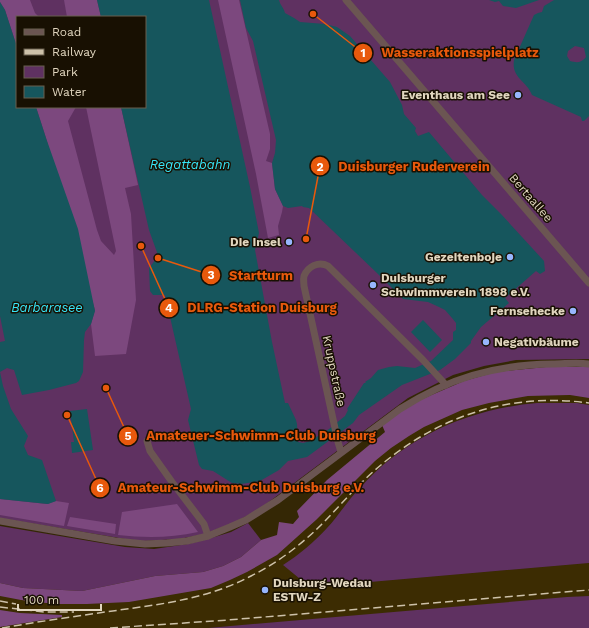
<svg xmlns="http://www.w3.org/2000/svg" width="589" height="628" font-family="'Work Sans',sans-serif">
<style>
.built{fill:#3c2c02}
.green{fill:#5f3161;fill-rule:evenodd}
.forest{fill:#7c487e}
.water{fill:#16565d;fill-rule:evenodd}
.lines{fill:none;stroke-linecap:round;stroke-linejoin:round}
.minor{stroke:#6b5552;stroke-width:7}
.rail{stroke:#cdc1a9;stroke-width:1.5;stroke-dasharray:8 4;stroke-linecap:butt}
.poi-dot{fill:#97b6fd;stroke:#181002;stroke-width:1.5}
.labels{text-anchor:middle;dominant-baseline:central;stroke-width:3;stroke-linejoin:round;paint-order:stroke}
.poi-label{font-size:12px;font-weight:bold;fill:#e1d6bf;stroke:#181002;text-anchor:end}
.street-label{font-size:12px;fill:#e1d6bf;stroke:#181002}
.water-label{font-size:13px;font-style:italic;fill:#37e5f7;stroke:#181002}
.leader{fill:none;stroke:#e8590c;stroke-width:1.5}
.callout-dot{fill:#e8590c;stroke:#181002;stroke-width:1.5}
.mark-label{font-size:12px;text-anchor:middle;font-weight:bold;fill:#fff}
.callout-label{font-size:13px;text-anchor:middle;font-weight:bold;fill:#e8590c;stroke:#181002;stroke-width:3;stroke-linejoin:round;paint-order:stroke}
</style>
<rect width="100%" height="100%" fill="#342705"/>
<path class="built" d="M570 395 589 398V405L577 403H537L518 404 502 407 484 411 464 418 428 434 412 443 380 468 360 487 327 528 309 546 294 558 283 565 315 587 336 585 589 563V596L208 628H0V627L62 617V615L20 613 0 610V596L21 600 55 604H87L129 602 211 588 230 580 247 572 277 555 316 520 375 461 391 448 409 436 424 427 462 410 489 403 528 396Z"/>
<g class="green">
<path d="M0 0H589V359L516 360 484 366 453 375 408 398 258 510 235 522 205 534 179 539 143 541 125 539 0 518ZM17 17H145V107H17Z"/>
<path d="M537 403H577L589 405V563L336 585 315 587 305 583 283 565C299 555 314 542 327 528 339 515 348 500 360 488 406 436 469 409 537 403Z"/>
<path d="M248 523 261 540 241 557 223 566 203 572 155 576 82 591 23 588 0 583V526L125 547 154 549 188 544 208 539 231 532Z"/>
<path d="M589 596V628H208L567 597Z"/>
</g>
<g class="forest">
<path d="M0 0H30L35 13 39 17H17V47L5 10 0 2Z"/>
<path d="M64 0H97L101 17H67Z"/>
<path d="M218 0H239L270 134V149L266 161 272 163 275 189 283 206 282 212 278 226 279 235 268 238 256 174Z"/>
<path d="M36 107H76L68 121 97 230 101 241 114 255 116 251 86 107H121L138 185 125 188 131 214 136 300 126 354 95 356 91 324 95 310 46 138Z"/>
<path d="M546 367H589V398L570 395 528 396 489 403 462 410 424 427 409 436 391 448 375 461 316 520 277 555 247 572 230 580 211 588 129 602 87 604H55L21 600 0 596V583L23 588 82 591 155 576 203 572 223 566 241 557 261 540 277 535 279 522 293 524 299 517 297 511 327 480 385 432 382 425 401 411 420 400 464 381 496 372Z"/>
<path d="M0 499 47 504 56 501 69 503 64 526 0 515Z"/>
<path d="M177 504 198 532C171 538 145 538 118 535L122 512Z"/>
<path d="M70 517 116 524 115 534 67 526Z"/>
<path d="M0 610 20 613 62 615V617L0 627Z"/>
</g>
<g class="water">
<path d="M97 0H209L250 187 259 233 255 250 272 342 285 403H288L296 420 297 424 298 442 303 443 310 441 329 429 345 416 348 410 347 409 364 383H366L365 382 371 378 378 370 389 367 397 366 415 368 431 361 453 340V332L456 330V323L452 318 445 310 439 307 428 302 403 299 378 274 309 208 303 207 302 206 288 208 283 206 275 189 272 163 275 153 276 140 253 41 246 28 240 0H279C280 5 284 8 285 13L294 18 300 22 325 24 337 27 350 36 390 82 402 105 404 114 416 128 415 131 418 136 429 132 482 195 501 214 544 261 545 271 540 274 536 271 505 298 509 303 481 327 471 341V343L455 359 440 370 402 385 359 415 353 423 307 457 288 461 279 470 260 481 241 484 232 483 213 471 202 469 199 465 188 420 191 409 165 295H153L150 291 149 268 156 259 159 258 149 230 121 107H145V17H101Z"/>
<path d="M489 0H539L516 8 503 6 499 1 495 2Z"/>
<path d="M554 0H589V116L584 121H582L581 117 532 95C527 81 511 78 514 60L534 15 538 13 542 12 544 6ZM575 46 584 48 586 57C581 63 577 63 570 61L567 56 568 51Z"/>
<path d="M0 2 5 10 17 47V107H36L46 138 78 229 95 311 91 324 85 332 84 340 83 372 79 381 76 383 49 390 22 395 14 370 7 368 0 372 3 386 11 409 28 436 24 446 28 455 42 460 56 501 48 504 0 499V342L5 341 0 316Z"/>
<path d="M423 320 442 340 430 352 411 332Z"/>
<path d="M87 409 93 450 72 453 71 442H74L70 411Z"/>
</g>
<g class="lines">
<g class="minor">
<path d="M346 0 589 283"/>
<path d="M147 441 150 451 172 482 204 524 208 536"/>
<path d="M341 452 338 442 304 286C304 283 303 280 304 276 308 266 319 261 328 266L423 360 446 385"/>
<path d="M0 521 115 541 145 544 167 543 187 541 208 536 230 527 246 520 278 500 400 409C449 378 494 365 552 364 565 364 577 362 589 364"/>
</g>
<g class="rail">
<path d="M0 601 16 604"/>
<path d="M0 607 44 612H74"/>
<path d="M2 628C36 622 71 617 105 612 155 605 206 600 251 576 277 563 301 545 322 524 335 511 347 497 360 484 423 422 500 391 589 403"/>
<path d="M110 628 228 620 589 590"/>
</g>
</g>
<g class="poi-dot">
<circle cx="518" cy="95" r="4"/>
<circle cx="289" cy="242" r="4"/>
<circle cx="510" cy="257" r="4"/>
<circle cx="373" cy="285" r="4"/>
<circle cx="573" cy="311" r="4"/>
<circle cx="486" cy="342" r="4"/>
<circle cx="265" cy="590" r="4"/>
</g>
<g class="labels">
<g class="poi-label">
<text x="510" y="95">Eventhaus am See</text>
<text x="281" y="242">Die Insel</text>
<text x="502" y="257">Gezeitenboje</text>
<text x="381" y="278" text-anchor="start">Duisburger<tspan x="381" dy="14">Schwimmverein 1898 e.V.</tspan></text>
<text x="565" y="311">Fernsehecke</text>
<text x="494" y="342" text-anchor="start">Negativbäume</text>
<text x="273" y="583" text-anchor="start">Duisburg-Wedau<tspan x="273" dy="14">ESTW-Z</tspan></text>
</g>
<g class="street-label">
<text transform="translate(531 198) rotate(49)">Bertaallee</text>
<text transform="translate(334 371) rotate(78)">Kruppstraße</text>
</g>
<g class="water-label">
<text x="190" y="164">Regattabahn</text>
<text x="47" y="307">Barbarasee</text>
</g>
</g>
<path class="leader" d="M313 14L363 53M306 239L320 166M158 258L211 275M141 246L169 308M106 388L128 436M67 415L100 488"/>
<g class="callout-dot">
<circle cx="313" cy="14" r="4"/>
<circle cx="306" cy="239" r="4"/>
<circle cx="158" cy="258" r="4"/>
<circle cx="141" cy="246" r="4"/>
<circle cx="106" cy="388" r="4"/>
<circle cx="67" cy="415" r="4"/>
<circle cx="363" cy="53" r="10"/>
<circle cx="320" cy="166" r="10"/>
<circle cx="211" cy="275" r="10"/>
<circle cx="169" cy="308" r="10"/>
<circle cx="128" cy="436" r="10"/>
<circle cx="100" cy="488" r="10"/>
</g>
<g class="mark-label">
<text x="363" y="57">1</text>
<text x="320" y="171">2</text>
<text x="211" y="279">3</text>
<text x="169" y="312">4</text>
<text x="128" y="440">5</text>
<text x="100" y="492">6</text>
</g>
<g class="callout-label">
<text x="460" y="57">Wasseraktionsspielplatz</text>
<text x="414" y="171">Duisburger Ruderverein</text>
<text x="261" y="280">Startturm</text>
<text x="262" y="312">DLRG-Station Duisburg</text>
<text x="261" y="440">Amateuer-Schwimm-Club Duisburg</text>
<text x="241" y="492">Amateur-Schwimm-Club Duisburg e.V.</text>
</g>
<rect x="16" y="16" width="130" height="92" fill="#181002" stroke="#685f4e"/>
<rect x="24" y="29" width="20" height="6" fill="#6b5552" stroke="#685f4e"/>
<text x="52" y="36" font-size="12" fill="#e1d6bf">Road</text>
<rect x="24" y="49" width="20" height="6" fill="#cdc1a9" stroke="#685f4e"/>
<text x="52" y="56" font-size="12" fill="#e1d6bf">Railway</text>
<rect x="24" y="66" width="20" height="12" fill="#5f3161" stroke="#685f4e"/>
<text x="52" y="76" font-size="12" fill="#e1d6bf">Park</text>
<rect x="24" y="86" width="20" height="12" fill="#16565d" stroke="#685f4e"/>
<text x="52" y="96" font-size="12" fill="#e1d6bf">Water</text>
<path d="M18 604v6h83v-6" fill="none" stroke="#e1d6bf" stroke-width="2"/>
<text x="24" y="604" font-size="12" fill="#e1d6bf" stroke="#181002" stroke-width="3" paint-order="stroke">100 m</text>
</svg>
